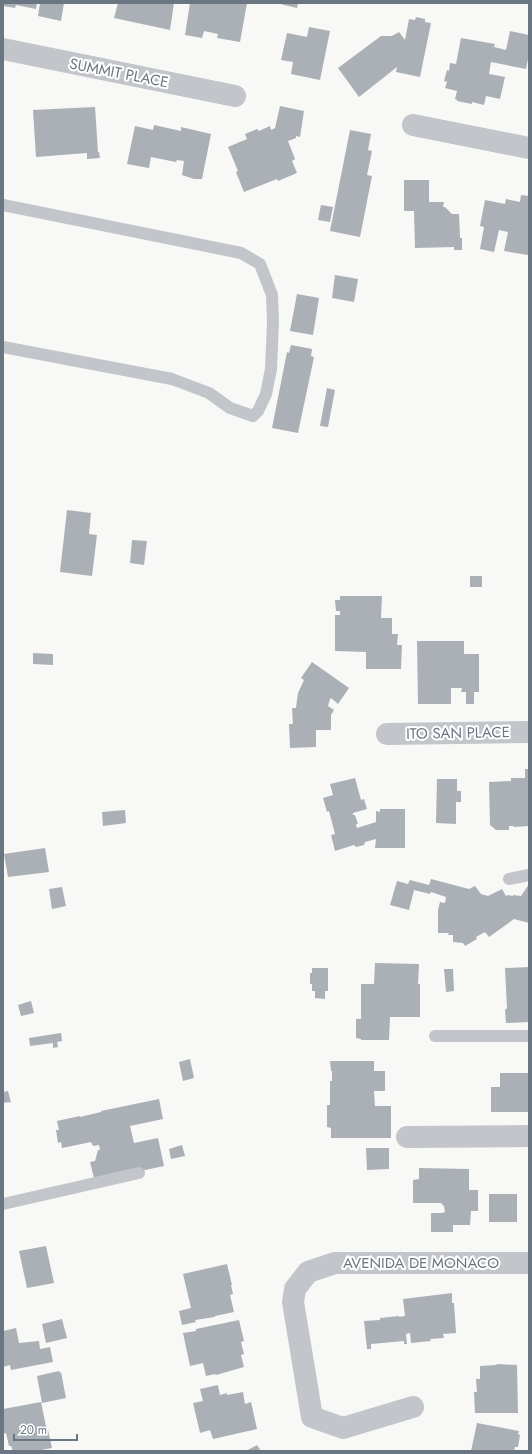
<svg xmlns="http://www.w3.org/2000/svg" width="532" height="1454" font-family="Jost,sans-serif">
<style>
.building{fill:#aab0b5}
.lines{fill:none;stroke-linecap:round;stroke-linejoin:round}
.lane{stroke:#c2c5c9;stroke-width:12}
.street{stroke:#c2c5c9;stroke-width:22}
.labels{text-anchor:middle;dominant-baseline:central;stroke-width:4;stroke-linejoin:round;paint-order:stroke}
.street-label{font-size:15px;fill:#6a7783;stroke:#fff}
</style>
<rect width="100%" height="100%" fill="#f8f8f6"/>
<g class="building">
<path d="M3 3H37L36 9 16 5 15 8 3 6Z"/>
<path d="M40 3H64L61 21 38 16Z"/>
<path d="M118 3H174L170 30 114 18Z"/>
<path d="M190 3H247L240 42 217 38 218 34 204 31 202 38 185 35Z"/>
<path d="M276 3H298L297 8Z"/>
<path d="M416 17 425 19V22L431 23 420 77 396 72 397 67 359 97 338 68 381 36H392L399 32 405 40 409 19 415 20Z"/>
<path d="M309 27 330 31 320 80 291 74 293 62 281 60 287 33 307 37Z"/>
<path d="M510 31 529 35V54L526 69 491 62 489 74 505 77 500 99 486 96 484 105 472 102V104L457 101V100L455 99 457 91 445 88 447 82 444 81 447 70 449 71 450 63 456 64 461 38 495 44 494 47 506 50Z"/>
<path d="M280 106 304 111 300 137 296 136V138L288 141 295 159 292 161 297 173 278 181 277 179 244 192 236 172 238 171 228 147 247 139 245 134 257 129 259 131 270 126 271 130 275 128Z"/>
<path d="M95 107 98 152H99L100 158 87 159V153L36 157 33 110Z"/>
<path d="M154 125 181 131V127L211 134 202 179H194L182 175 184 161 177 160 176 162 151 157 149 168 127 164 135 126 153 130Z"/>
<path d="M350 130 371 134 368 150 372 151 367 175 372 176 360 237 330 231Z"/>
<path d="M404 180H429V202H444L443 207H445L452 214H459L460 238H462V250H454V247L415 248 414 211H404Z"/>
<path d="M521 195 529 196 528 255 504 251 508 232 499 230 494 252 480 249 484 227 480 226 485 200 505 204 506 199 520 202Z"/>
<path d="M321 205 333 207 330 222 318 220Z"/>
<path d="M335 275 358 279 354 302 332 298Z"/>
<path d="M297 294 319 298 313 335 290 331Z"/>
<path d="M291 345 312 349 311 356 314 357 298 433 272 428 287 352 289 353Z"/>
<path d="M327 388 335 390 328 427 320 426Z"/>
<path d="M67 510 91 513 89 534 97 535 92 576 60 572Z"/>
<path d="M132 540 147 541 144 565 130 563Z"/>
<rect x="470" y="576" width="12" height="11"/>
<path d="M340 596H382L381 618H392V634H398L397 645H402L401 669H366V652L335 651V615H340V611H336L335 600H340Z"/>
<path d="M417 641H464V654H479V692H474V704H466V692H461L462 688H451V704H418Z"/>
<path d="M33 653 53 654V665L33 664Z"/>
<path d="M312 662 349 688 338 704 331 698 330 699 328 706 334 710 331 715V730H316V747L290 748 289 724H293L292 708H296L298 693 304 680 301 678Z"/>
<path d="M525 769H529V826L514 827 513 826H509V830H496L490 825 489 782 511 781V778H525Z"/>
<path d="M355 778 361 800 364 799 367 809 353 813V815H355L358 824H356L357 828 376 822V811L380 812V809H405V848H375L376 839 365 842 364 845 356 847 354 845 335 851 331 835 335 834 329 811 327 812 323 798 333 795 330 784Z"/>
<path d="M437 779H457V791H461V802H456V824L436 823Z"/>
<path d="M125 810 126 823 103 826 102 812Z"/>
<path d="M45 848 49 872 8 877 4 854Z"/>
<path d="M431 879 469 889 475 886 481 894 488 896 502 889 506 896 508 895 513 896V895L521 896 529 884V923L514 919 489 937 485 932 476 937 477 939 465 946 463 943 453 942V935H448L449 933H438V910L440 902 445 903 446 897 431 892 430 894 414 890 409 910 390 905 397 881 408 884 410 880 429 885Z"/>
<path d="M62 887 66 906 52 909 49 889Z"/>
<path d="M375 963 419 964 418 984H420V1017H390L389 1040H361V1039L356 1038V1019H361V984H374Z"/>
<path d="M529 967V1022L506 1023 505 1010 507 1008 505 968Z"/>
<path d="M312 968H328V991H325V999L315 998V991H312V984H310V973H312Z"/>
<path d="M444 969H453L454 991 446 992Z"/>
<path d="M31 1001 34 1013 21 1016 18 1005Z"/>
<path d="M61 1033 62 1041 57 1042 58 1047 53 1048V1043L30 1046 29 1038Z"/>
<path d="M190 1059 194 1078 183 1081 179 1062Z"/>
<path d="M330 1061H374V1071H385V1091H374L375 1106H391V1138H331V1128L327 1127V1105H330V1081H332V1071H331Z"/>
<path d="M500 1073H529V1112H491V1087H500Z"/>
<path d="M8 1091 11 1102 3 1103V1092Z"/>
<path d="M159 1099 163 1119 130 1126 134 1143 158 1138 164 1166 131 1173 94 1178 90 1162 95 1161 98 1150H100L99 1145 93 1146 91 1142 62 1148 61 1142 58 1143 56 1130H59L57 1121 80 1116V1117L101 1112V1111Z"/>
<path d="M182 1145 185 1156 171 1159 169 1149Z"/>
<path d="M366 1148H389V1169L367 1170Z"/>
<path d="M419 1168 469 1169V1190H478V1211H471L470 1225H453V1232H431V1213H442L445 1212 444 1206 441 1203H413V1180L419 1179Z"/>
<rect x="489" y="1194" width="28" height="28"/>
<path d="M46 1246 54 1283 27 1288 19 1251Z"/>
<path d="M227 1264 232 1285H231L233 1294 230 1295 234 1312 215 1316V1317L195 1320 196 1322 182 1325 179 1311 191 1308 183 1274Z"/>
<path d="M452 1293V1303H454L456 1333 443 1334 444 1338 430 1339 431 1341 411 1343 410 1333 406 1334 407 1344H404V1341L371 1344V1349H367L364 1321 380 1320V1318L399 1316V1317L405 1316 403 1299Z"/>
<path d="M62 1319 67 1338 46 1343 42 1324Z"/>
<path d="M239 1320 244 1341 241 1342 244 1354 241 1355 244 1367 216 1375 215 1374 206 1376 203 1363 190 1366 183 1333 196 1331V1329Z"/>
<path d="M16 1328 19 1343 39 1341 40 1349 50 1347 53 1362 11 1370 10 1365 3 1367V1331Z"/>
<path d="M497 1364 517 1365 518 1413H475L474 1392H477L476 1379H480V1366L496 1365Z"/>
<path d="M59 1371 60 1373 61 1372 66 1398 42 1403 37 1376Z"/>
<path d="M218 1385 220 1395 227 1393V1395L243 1392 245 1404 251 1402 257 1429 213 1439 210 1430 200 1433 193 1403 203 1401 200 1389Z"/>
<path d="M41 1402 47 1431 48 1430 52 1448 36 1451H13L11 1446H9L6 1433 3 1434V1409Z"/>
<path d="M477 1423 519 1431 518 1434 520 1435 518 1447H515L514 1451H471Z"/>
<path d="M257 1445 261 1451H246Z"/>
</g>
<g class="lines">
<g class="lane">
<path d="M3 205 241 253 260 264 272 295 273 322 271 369 266 394 258 411 253 416 230 408 209 393 172 379 3 347"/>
<path d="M509 879 529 875"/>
<path d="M435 1036H529"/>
<path d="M3 1204 139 1173"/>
</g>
<g class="street">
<path d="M3 49 235 96"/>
<path d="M413 125 529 148"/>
<path d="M387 734 529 732"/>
<path d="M407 1137 529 1136"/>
<path d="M413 1407 343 1428 312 1417 293 1302 295 1289 308 1272 335 1263H529"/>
</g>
</g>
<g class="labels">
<g class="street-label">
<text transform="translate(119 73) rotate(11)">SUMMIT PLACE</text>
<text transform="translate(458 733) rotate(-1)">ITO SAN PLACE</text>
<text x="421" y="1263">AVENIDA DE MONACO</text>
</g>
</g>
<rect width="532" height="1454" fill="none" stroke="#6a7783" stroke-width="8"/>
<path d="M14 1434v6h63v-6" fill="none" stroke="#6a7783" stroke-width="2"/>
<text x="20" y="1434" font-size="12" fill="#6a7783" stroke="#ffffff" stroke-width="3" paint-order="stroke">20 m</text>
</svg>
